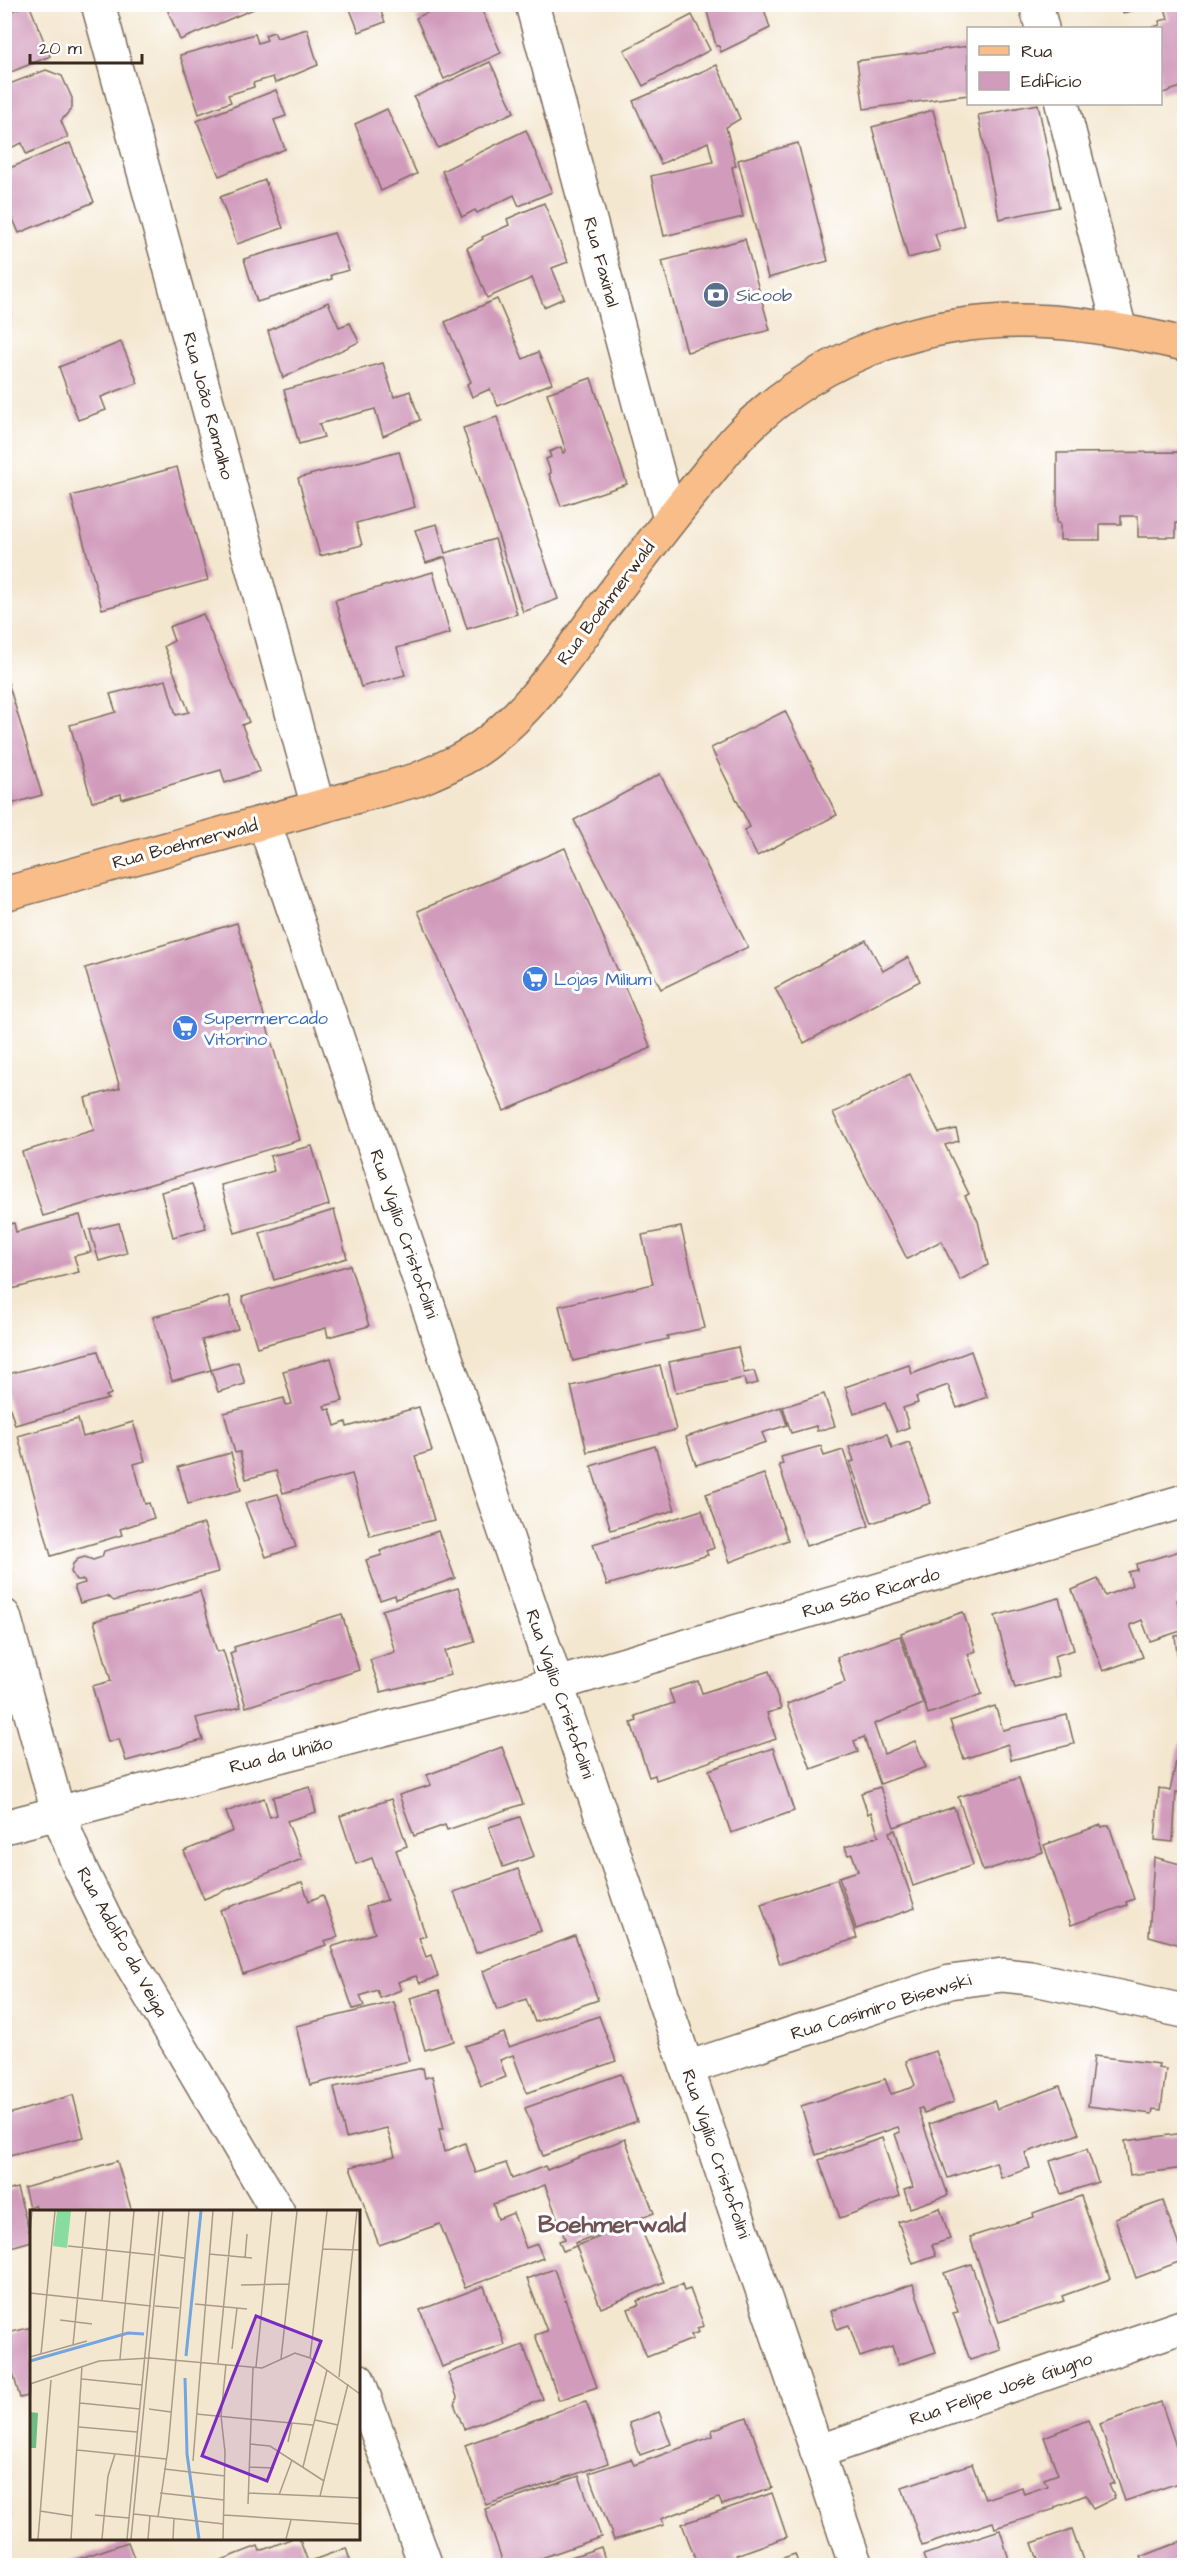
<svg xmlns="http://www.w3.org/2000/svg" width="1189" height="2570" font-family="'Architects Daughter',sans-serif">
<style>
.building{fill:#d19bbc}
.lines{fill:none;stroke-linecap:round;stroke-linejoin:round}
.minor-casing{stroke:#7c6c5c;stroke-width:36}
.major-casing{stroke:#7c6c5c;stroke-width:36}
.minor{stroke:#fff;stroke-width:33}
.major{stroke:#f8bd88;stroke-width:33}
.labels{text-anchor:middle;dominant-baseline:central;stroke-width:6;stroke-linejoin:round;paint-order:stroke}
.street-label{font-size:18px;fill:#3b2a1e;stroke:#fff}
.service-label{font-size:18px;fill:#4e5e75;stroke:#fff;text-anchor:start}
.shop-label{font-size:18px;fill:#366cbe;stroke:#fff;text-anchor:start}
.district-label{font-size:24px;font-weight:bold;fill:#705255;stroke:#fff}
.inset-river{fill:none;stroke:#74a5df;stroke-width:3}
.inset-road{fill:none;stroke:#aa9b89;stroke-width:1.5}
.view{fill:#7b2cbf;fill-opacity:0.15;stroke:#7b2cbf;stroke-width:3}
.inset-edge{fill:none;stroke:#3b2a1e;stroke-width:3}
</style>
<rect width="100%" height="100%" fill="#fff"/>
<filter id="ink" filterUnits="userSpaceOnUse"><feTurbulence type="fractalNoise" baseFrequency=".0167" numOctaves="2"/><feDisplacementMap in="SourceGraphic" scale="12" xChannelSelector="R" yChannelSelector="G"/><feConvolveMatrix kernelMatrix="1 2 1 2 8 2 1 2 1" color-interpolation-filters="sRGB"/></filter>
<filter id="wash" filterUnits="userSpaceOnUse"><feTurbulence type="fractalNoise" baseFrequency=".008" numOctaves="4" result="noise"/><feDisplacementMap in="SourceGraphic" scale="24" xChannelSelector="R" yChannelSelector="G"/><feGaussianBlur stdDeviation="1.35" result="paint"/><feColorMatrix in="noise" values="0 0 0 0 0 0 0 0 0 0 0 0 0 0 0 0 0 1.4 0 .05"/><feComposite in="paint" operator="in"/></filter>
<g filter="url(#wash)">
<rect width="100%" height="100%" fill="#f4e7d0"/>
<g id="blocks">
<g class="building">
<path d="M29 4 50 56 4 75V14Z"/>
<path d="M165 4H255L256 8 180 40Z"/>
<path d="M348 4H378L385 22 359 32Z"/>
<path d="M445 4H479L501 53 444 79 416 18Z"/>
<path d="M705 4H765L766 9H764L770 28 721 52 719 46H716Z"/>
<path d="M1121 4H1153V5L1123 13Z"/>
<path d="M1164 4H1184V86L1160 94V28H1150L1160 25 1159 21 1168 19Z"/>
<path d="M692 15 710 50 643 86 624 50Z"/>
<path d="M307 29 318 65 275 83 273 77 253 83 254 87 228 95 231 102 199 114 180 55 255 34 258 43 267 40 265 35 274 32 277 38Z"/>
<path d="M968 46V95L864 109 857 61Z"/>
<path d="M490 62 514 112 438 148 414 97Z"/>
<path d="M717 65 740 119 726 127 736 166 732 167 743 217 664 236 651 176 713 162 708 142 661 164 633 101Z"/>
<path d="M46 70 62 76 72 98V108L61 121 68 137 26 154 22 143 8 149 4 139V86Z"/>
<path d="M276 90 286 116 274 120 285 149 219 176 197 121Z"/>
<path d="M1038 104 1059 207 999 219 978 115Z"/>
<path d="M387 109 417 174 381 191 355 124Z"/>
<path d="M933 110 964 226 935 234 940 250 908 258 872 127Z"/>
<path d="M526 130 552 192 519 206 514 195 477 213 475 210 462 217 442 171Z"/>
<path d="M70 143 94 202 19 233 13 219 9 220 5 207V170Z"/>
<path d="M798 143 828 261 768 278 738 160Z"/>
<path d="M265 180 283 228 237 244 220 197Z"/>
<path d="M544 203 568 262 552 268 564 298 544 307 532 278 487 298 467 248 483 239 482 237 509 225 507 219Z"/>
<path d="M334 233 349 270 331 275 332 279 257 302 244 259Z"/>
<path d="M745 239 770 330 687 352 662 261Z"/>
<path d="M4 292 11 313 4 316Z"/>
<path d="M497 299 523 359 538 352 552 383 498 406 490 389 472 397 467 384 471 382 445 322Z"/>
<path d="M328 302 339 327 350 323 359 342 283 378 268 331Z"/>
<path d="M121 342 138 383 101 397 106 410 78 420 59 367Z"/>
<path d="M383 363 394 397 410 391 420 420 383 436 375 409 319 424 324 437 299 444 284 390Z"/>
<path d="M591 378 627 484 561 506 549 474 551 473 546 459 551 457 549 452 561 447 563 453 566 451 547 393Z"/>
<path d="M497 417 558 599 523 612 463 428Z"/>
<path d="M399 451 415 507 356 523 362 545 320 556 298 478Z"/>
<path d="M1184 452V523H1176V537H1138V516H1121V524H1100V540H1060V523H1057V453Z"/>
<path d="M177 467 208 580 102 609 71 496Z"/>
<path d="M437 524 445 553 495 539 517 614 467 629 445 557 426 563 415 530Z"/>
<path d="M433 572 450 633 397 648 405 675 361 687 335 600Z"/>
<path d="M203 614 249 722 242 725 260 771 225 783 221 770 122 799 121 794 92 802 70 725 116 712 110 694 166 680 176 715 189 712 164 646 174 641 169 627Z"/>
<path d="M4 669 42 795 4 806Z"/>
<path d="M785 711 837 815 757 856 744 830 750 827 711 748Z"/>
<path d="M660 774 748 947 661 989 574 820Z"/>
<path d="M565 848 651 1048 504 1111 418 911Z"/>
<path d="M237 923 300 1140 43 1216 22 1152 94 1130 85 1098 120 1088 85 968Z"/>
<path d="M866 940 883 971 908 957 920 981 804 1043 775 988Z"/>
<path d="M910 1074 939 1133 956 1129 959 1141 945 1145 969 1194 965 1196 978 1221 988 1265 960 1280 941 1241 907 1259 833 1113Z"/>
<path d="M312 1146 329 1205 235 1233 221 1185 274 1171 270 1156Z"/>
<path d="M192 1184 206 1228 173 1237 161 1192Z"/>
<path d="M334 1210 347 1258 274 1280 260 1233Z"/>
<path d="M80 1215 91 1252 74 1256 79 1272 4 1291V1226L14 1223 16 1232Z"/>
<path d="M119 1223 127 1253 99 1261 90 1230Z"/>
<path d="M681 1227 705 1328 667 1336 668 1339 573 1361 559 1306 653 1284 642 1235Z"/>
<path d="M350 1265 369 1326 328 1337 326 1328 257 1347 242 1297Z"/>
<path d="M229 1296 238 1329 202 1340 211 1370 172 1381 153 1317Z"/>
<path d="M738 1347 744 1373 754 1371 758 1383 746 1386 744 1378 676 1393 669 1362Z"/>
<path d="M98 1351 111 1394 106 1396 108 1399 15 1425 4 1388V1375Z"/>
<path d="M971 1351 987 1397 957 1408 948 1385 916 1397 918 1403 903 1408 909 1427 897 1432 885 1403 854 1414 845 1387 909 1365 912 1374Z"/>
<path d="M331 1358 343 1401 324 1406 326 1410 330 1409 335 1426 346 1422 347 1427 419 1407 432 1451 415 1456 434 1520 370 1536 352 1474 283 1493 276 1471 246 1479 240 1452 235 1453 224 1413 284 1398 286 1405 292 1404 283 1371Z"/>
<path d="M238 1362 245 1384 218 1392 211 1370Z"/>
<path d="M660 1365 676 1430 587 1452 571 1386Z"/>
<path d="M824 1394 835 1426 817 1431 816 1426 791 1433 783 1407Z"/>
<path d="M781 1407 787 1425 762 1433 766 1442 696 1465 686 1437Z"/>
<path d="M78 1419 83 1437 133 1422 145 1461 134 1464 145 1504 149 1503 154 1518 120 1529 122 1535 51 1556 18 1436Z"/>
<path d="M887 1434 892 1448 909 1442 931 1503 872 1523 850 1462 854 1461 849 1447Z"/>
<path d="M655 1446 675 1510 611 1530 591 1466Z"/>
<path d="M821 1446 824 1456 843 1450 869 1526 806 1546 779 1465 783 1464 781 1457Z"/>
<path d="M231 1453 241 1490 188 1504 178 1467Z"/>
<path d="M764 1474 788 1540 730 1562 706 1494Z"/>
<path d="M278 1494 296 1547 266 1557 245 1503Z"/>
<path d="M702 1510 714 1548 706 1551 708 1555 607 1585 593 1544Z"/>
<path d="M204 1524 218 1572 114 1601 107 1596 80 1603 74 1586 85 1583 84 1580H76L71 1572 73 1564 78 1559 85 1557 93 1560 102 1557 104 1551Z"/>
<path d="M438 1531 455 1578 396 1599 395 1595 380 1600 366 1560 382 1555 380 1551Z"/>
<path d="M1183 1550 1184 1598 1177 1600 1184 1630 1150 1641 1142 1620 1130 1625 1143 1657 1103 1671 1072 1590 1098 1579 1105 1596 1132 1585 1128 1572 1137 1570 1136 1564Z"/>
<path d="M458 1588 475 1642 445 1651 451 1675 381 1692 370 1660 395 1652 382 1610Z"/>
<path d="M200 1591 217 1652 223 1650 241 1707 196 1718 203 1740 126 1761 119 1739 108 1742 92 1686 111 1681 94 1621Z"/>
<path d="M1059 1598 1074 1650 1054 1656 1059 1676 1015 1688 995 1616Z"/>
<path d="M963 1612 976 1651 968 1654 982 1694 928 1714 901 1633Z"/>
<path d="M342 1614 359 1670 246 1707 230 1653 235 1651 234 1647Z"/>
<path d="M1184 1635V1707H1183L1175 1636Z"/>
<path d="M900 1636 923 1704 874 1724 884 1754 915 1741 926 1767 880 1784 864 1737 854 1741 858 1752 811 1769 787 1704 845 1682 837 1657Z"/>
<path d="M769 1671 781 1709 767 1713 776 1739 656 1780 655 1775 649 1777 631 1723 637 1721 635 1716 674 1703 669 1690 698 1681 702 1693Z"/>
<path d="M995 1706 1003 1730 1067 1715 1074 1744 1011 1760 1008 1744 964 1759 950 1721Z"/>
<path d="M1180 1742 1184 1743V1794L1176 1792 1173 1842 1155 1840 1159 1788 1170 1791Z"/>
<path d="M502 1747 523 1804 447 1830 445 1825 414 1836 399 1795 431 1785 427 1775Z"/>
<path d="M773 1748 794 1811 731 1833 709 1770Z"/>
<path d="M1019 1778 1043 1852 983 1871 958 1797Z"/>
<path d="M310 1787 316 1812 287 1821 302 1859 204 1899 184 1851 233 1831 226 1812 264 1798 270 1817 277 1815 273 1797Z"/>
<path d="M880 1787 894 1827 954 1807 973 1865 913 1886 895 1830 889 1832 915 1908 856 1929 839 1877 858 1871 852 1854 848 1855 845 1847 879 1836 871 1812 868 1814 861 1793Z"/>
<path d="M391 1799 407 1846 396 1850 426 1936 419 1938 426 1957 431 1955 438 1977 420 1983 416 1976 398 1982 401 1990 380 1998 377 1990 360 1996 364 2006 353 2009 331 1947 375 1933 366 1907 387 1900 372 1858 356 1864 340 1816Z"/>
<path d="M520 1817 534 1856 503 1867 489 1827Z"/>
<path d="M1101 1825 1102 1827 1109 1825 1134 1899 1126 1902 1127 1905 1071 1925 1044 1845Z"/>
<path d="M1154 1857 1184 1865V1946L1149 1936Z"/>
<path d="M518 1869 541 1931 476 1953 454 1892Z"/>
<path d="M837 1879 857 1938 780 1964 761 1904Z"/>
<path d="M302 1882 309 1901 323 1895 338 1937 324 1941 326 1945 243 1974 220 1910Z"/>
<path d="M575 1936 598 2000 535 2022 526 1999 497 2010 483 1971Z"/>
<path d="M439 1990 454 2041 425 2050 410 1998Z"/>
<path d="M394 2002 409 2061 310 2085 296 2026Z"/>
<path d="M599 2016 616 2061 527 2093 513 2055 500 2060 506 2077 481 2086 465 2046 504 2033 509 2047Z"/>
<path d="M936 2051 954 2102 924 2113 922 2108 918 2109 948 2195 910 2208 904 2190 913 2187 895 2134 900 2132 898 2127 816 2155 801 2106 885 2079 891 2094 911 2088 915 2085 906 2061Z"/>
<path d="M1094 2056 1159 2064 1158 2068 1166 2069 1161 2110 1153 2109 1152 2114 1088 2106Z"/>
<path d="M423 2068 425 2078 432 2076 444 2129H439L444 2152 465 2143 476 2173 506 2163 512 2179 545 2166 547 2170 625 2139 654 2213 575 2243 576 2246 563 2251 559 2241 565 2239 545 2185 493 2204 498 2219 513 2213 526 2248 537 2244 543 2258 465 2288 440 2224 379 2245 350 2167 395 2156 387 2128 346 2138 334 2087Z"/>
<path d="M621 2074 637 2121 543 2156 525 2108Z"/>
<path d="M1060 2086 1079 2134 1025 2153 1030 2168 1001 2178 996 2162 948 2178 929 2124 994 2101 997 2109Z"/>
<path d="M73 2095 84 2137 5 2156V2115Z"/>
<path d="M1184 2133V2168L1130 2175 1125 2141Z"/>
<path d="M882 2138 900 2196 840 2218 819 2160Z"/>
<path d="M1087 2149 1098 2182 1061 2194 1050 2161Z"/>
<path d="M117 2161 132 2212H38L35 2205 29 2207 24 2188Z"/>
<path d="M17 2188 32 2241 4 2249V2192Z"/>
<path d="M1081 2196 1110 2279 1062 2296 1064 2301 999 2322 970 2237 1034 2217 1033 2213Z"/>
<path d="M1163 2201 1184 2260 1136 2278 1115 2218Z"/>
<path d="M940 2208 950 2239 932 2245 936 2256 913 2264 898 2222Z"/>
<path d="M638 2222 664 2282 601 2308 576 2246Z"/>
<path d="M971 2264 1001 2350 970 2360 953 2313 958 2312 944 2273Z"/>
<path d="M554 2269 597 2387 559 2400 535 2335 547 2331 527 2279Z"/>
<path d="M682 2284 684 2291 690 2289 704 2326 697 2328 699 2332 691 2335 693 2339 647 2357 628 2309 639 2305 637 2301Z"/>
<path d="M913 2284 936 2352 898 2365 892 2346 860 2357 849 2325 837 2329 831 2311Z"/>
<path d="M484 2286 505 2345 442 2367 420 2310Z"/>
<path d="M32 2327V2395L20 2398 4 2342V2334Z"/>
<path d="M523 2345 543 2399 464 2429 455 2406 457 2397 448 2373Z"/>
<path d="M586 2401 608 2463 486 2505 465 2445Z"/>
<path d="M1161 2402 1184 2470V2481L1125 2501 1100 2424Z"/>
<path d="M659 2412 671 2444 640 2455 629 2423Z"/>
<path d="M747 2417 772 2488 722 2505 719 2498 661 2519 664 2525 614 2540 589 2473 631 2459 634 2465 713 2436 712 2430Z"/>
<path d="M1088 2420 1114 2483 1109 2485 1115 2498 1093 2509 1086 2495 1055 2507V2509L995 2528 993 2522 922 2546 902 2487 972 2464 985 2499 1022 2487 1024 2494 1047 2486 1044 2479 1058 2474 1044 2437Z"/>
<path d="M579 2476 601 2537 519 2566H504L485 2509Z"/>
<path d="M5 2491 11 2512 4 2517V2492Z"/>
<path d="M772 2493 787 2537 736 2555 739 2566H698L682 2524Z"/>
<path d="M1072 2529 1085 2566H1040L1032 2543Z"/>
<path d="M1000 2530 1011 2566H927L923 2555Z"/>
<path d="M293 2538H299L308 2562 346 2548 352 2566H215L214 2563 258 2546 260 2551Z"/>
<path d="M1184 2540V2566H1145L1141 2557Z"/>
<path d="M128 2542 137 2566H60V2565Z"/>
<path d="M601 2547 607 2566H547V2565Z"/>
<path d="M795 2554 799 2566H762V2565Z"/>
</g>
</g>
</g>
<g filter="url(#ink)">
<use href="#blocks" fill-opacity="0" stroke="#7c6c5c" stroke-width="1.5"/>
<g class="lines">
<g class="minor-casing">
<g id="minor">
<path d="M98 4 318 807"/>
<path d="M532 4 670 519"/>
<path d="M1036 4 1042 28"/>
<path d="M1062 104 1120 330"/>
<path d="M264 822 856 2566"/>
<path d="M4 1616 58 1812 78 1864 106 1921 278 2212"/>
<path d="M4 1827 557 1684 1184 1501"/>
<path d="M687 2068 950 1982 1003 1975 1030 1978 1184 2011"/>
<path d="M358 2380 426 2566"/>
<path d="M817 2452 1184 2326"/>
</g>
</g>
<g class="major-casing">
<path id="major" d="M4 894 416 780C439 770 464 760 484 745 532 709 565 658 600 611 634 566 668 521 704 478 716 464 727 448 741 434 822 351 937 314 1052 322 1097 325 1141 334 1184 344"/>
</g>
<use href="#minor" class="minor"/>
<use href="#major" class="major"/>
</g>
</g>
<defs>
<g id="bank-disc" transform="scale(1.35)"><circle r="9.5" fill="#5c6f8a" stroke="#fff"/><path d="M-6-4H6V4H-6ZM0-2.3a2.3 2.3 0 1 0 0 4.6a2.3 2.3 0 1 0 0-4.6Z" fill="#fff"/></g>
<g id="supermarket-disc" transform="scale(1.35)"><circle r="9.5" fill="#3f7fe0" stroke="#fff"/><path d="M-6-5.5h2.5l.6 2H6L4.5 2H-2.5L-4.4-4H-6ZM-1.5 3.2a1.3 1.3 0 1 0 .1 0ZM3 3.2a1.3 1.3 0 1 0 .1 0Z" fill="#fff"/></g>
</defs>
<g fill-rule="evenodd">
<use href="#bank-disc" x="716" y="295"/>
<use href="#supermarket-disc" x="535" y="979"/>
<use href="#supermarket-disc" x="185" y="1028"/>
</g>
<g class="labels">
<g class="street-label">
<text transform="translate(601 262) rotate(75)">Rua Faxinal</text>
<text transform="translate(208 406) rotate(75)">Rua João Ramalho</text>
<text transform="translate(606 603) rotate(-53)">Rua Boehmerwald</text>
<text transform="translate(185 844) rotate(-15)">Rua Boehmerwald</text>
<text transform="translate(404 1234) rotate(71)">Rua Vigílio Cristofolini</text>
<text transform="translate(871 1593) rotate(-16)">Rua São Ricardo</text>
<text transform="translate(560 1694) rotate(71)">Rua Vigílio Cristofolini</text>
<text transform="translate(281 1755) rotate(-14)">Rua da União</text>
<text transform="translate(122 1942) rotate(61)">Rua Adolfo da Veiga</text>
<text transform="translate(881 2007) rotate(-17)">Rua Casimiro Bisewski</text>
<text transform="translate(716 2154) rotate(71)">Rua Vigílio Cristofolini</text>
<text transform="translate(1001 2389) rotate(-19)">Rua Felipe José Giugno</text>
</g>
<g class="service-label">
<text x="736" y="295">Sicoob</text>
</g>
<g class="shop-label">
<text x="554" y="979">Lojas Milium</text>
<text x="204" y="1018">Supermercado<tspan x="204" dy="21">Vitorino</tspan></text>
</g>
<g class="district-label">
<text x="612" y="2225">Boehmerwald</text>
</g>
</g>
<g transform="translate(30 2210)">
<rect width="330" height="330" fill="#f4e7d0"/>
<path d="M27 1H41L37 38 23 36Z" fill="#87dc9f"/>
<path d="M0 202 8 203 6 238H0V249Z" fill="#6dbc86"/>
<path class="inset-river" d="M156 146 171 1M0 151 98 123 114 124M155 168 157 244 169 329"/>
<path class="inset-road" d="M0 22 2 1M38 36 125 45M292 39 330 40M179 44 222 48M130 45 154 48M215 48 217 24M211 75 259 74M0 83 121 96M72 91 80 1M165 94 217 99M125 96 149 98M30 110 62 114M43 135 56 1M202 139 207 98M11 144 25 1M0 147 57 131M280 148 297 1M90 149 104 1M251 149 267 1M188 153 203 1M226 157 242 1M309 167 327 1M52 169 112 175M0 174 69 151 120 148 232 158 265 143 280 148 330 184M50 193 110 199M0 194 1 174M119 199 141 202M166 204 283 215M285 210 308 215M49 217 107 222M258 232 262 213M220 234 240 236 294 271M47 240 136 249M163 251 183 1M219 257 244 258M273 257 297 160M134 259 195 266M130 283 194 290M218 283 330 288M249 285 262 250M290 286 318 174M218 294 223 157M10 301 42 306M104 304 194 314M65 305 99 308M194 305 330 314M128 307 138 239 159 1M8 329 21 170M41 329 52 156M72 329 78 266 85 244M97 329 129 1M101 329 133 1M118 329 120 306M143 329 144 308M193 329 195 242 191 206 196 154M256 329 261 310"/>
<path class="view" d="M226 106 291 131 237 271 172 246Z"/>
<rect width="330" height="330" class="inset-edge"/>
</g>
<rect width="1189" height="2570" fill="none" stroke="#fff" stroke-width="24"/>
<rect x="967" y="27" width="195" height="78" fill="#ffffff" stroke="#b1aaa5" stroke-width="1.5"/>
<rect x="979" y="46" width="30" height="9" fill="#f8bd88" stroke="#b1aaa5" stroke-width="1.5"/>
<text x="1021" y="57" font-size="18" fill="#3b2a1e">Rua</text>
<rect x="979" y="72" width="30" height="18" fill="#d19bbc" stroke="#b1aaa5" stroke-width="1.5"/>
<text x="1021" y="87" font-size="18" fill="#3b2a1e">Edifício</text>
<path d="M30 54v9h112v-9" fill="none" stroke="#3b2a1e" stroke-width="3"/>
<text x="39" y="54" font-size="18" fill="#3b2a1e" stroke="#ffffff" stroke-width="4.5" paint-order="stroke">20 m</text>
</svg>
